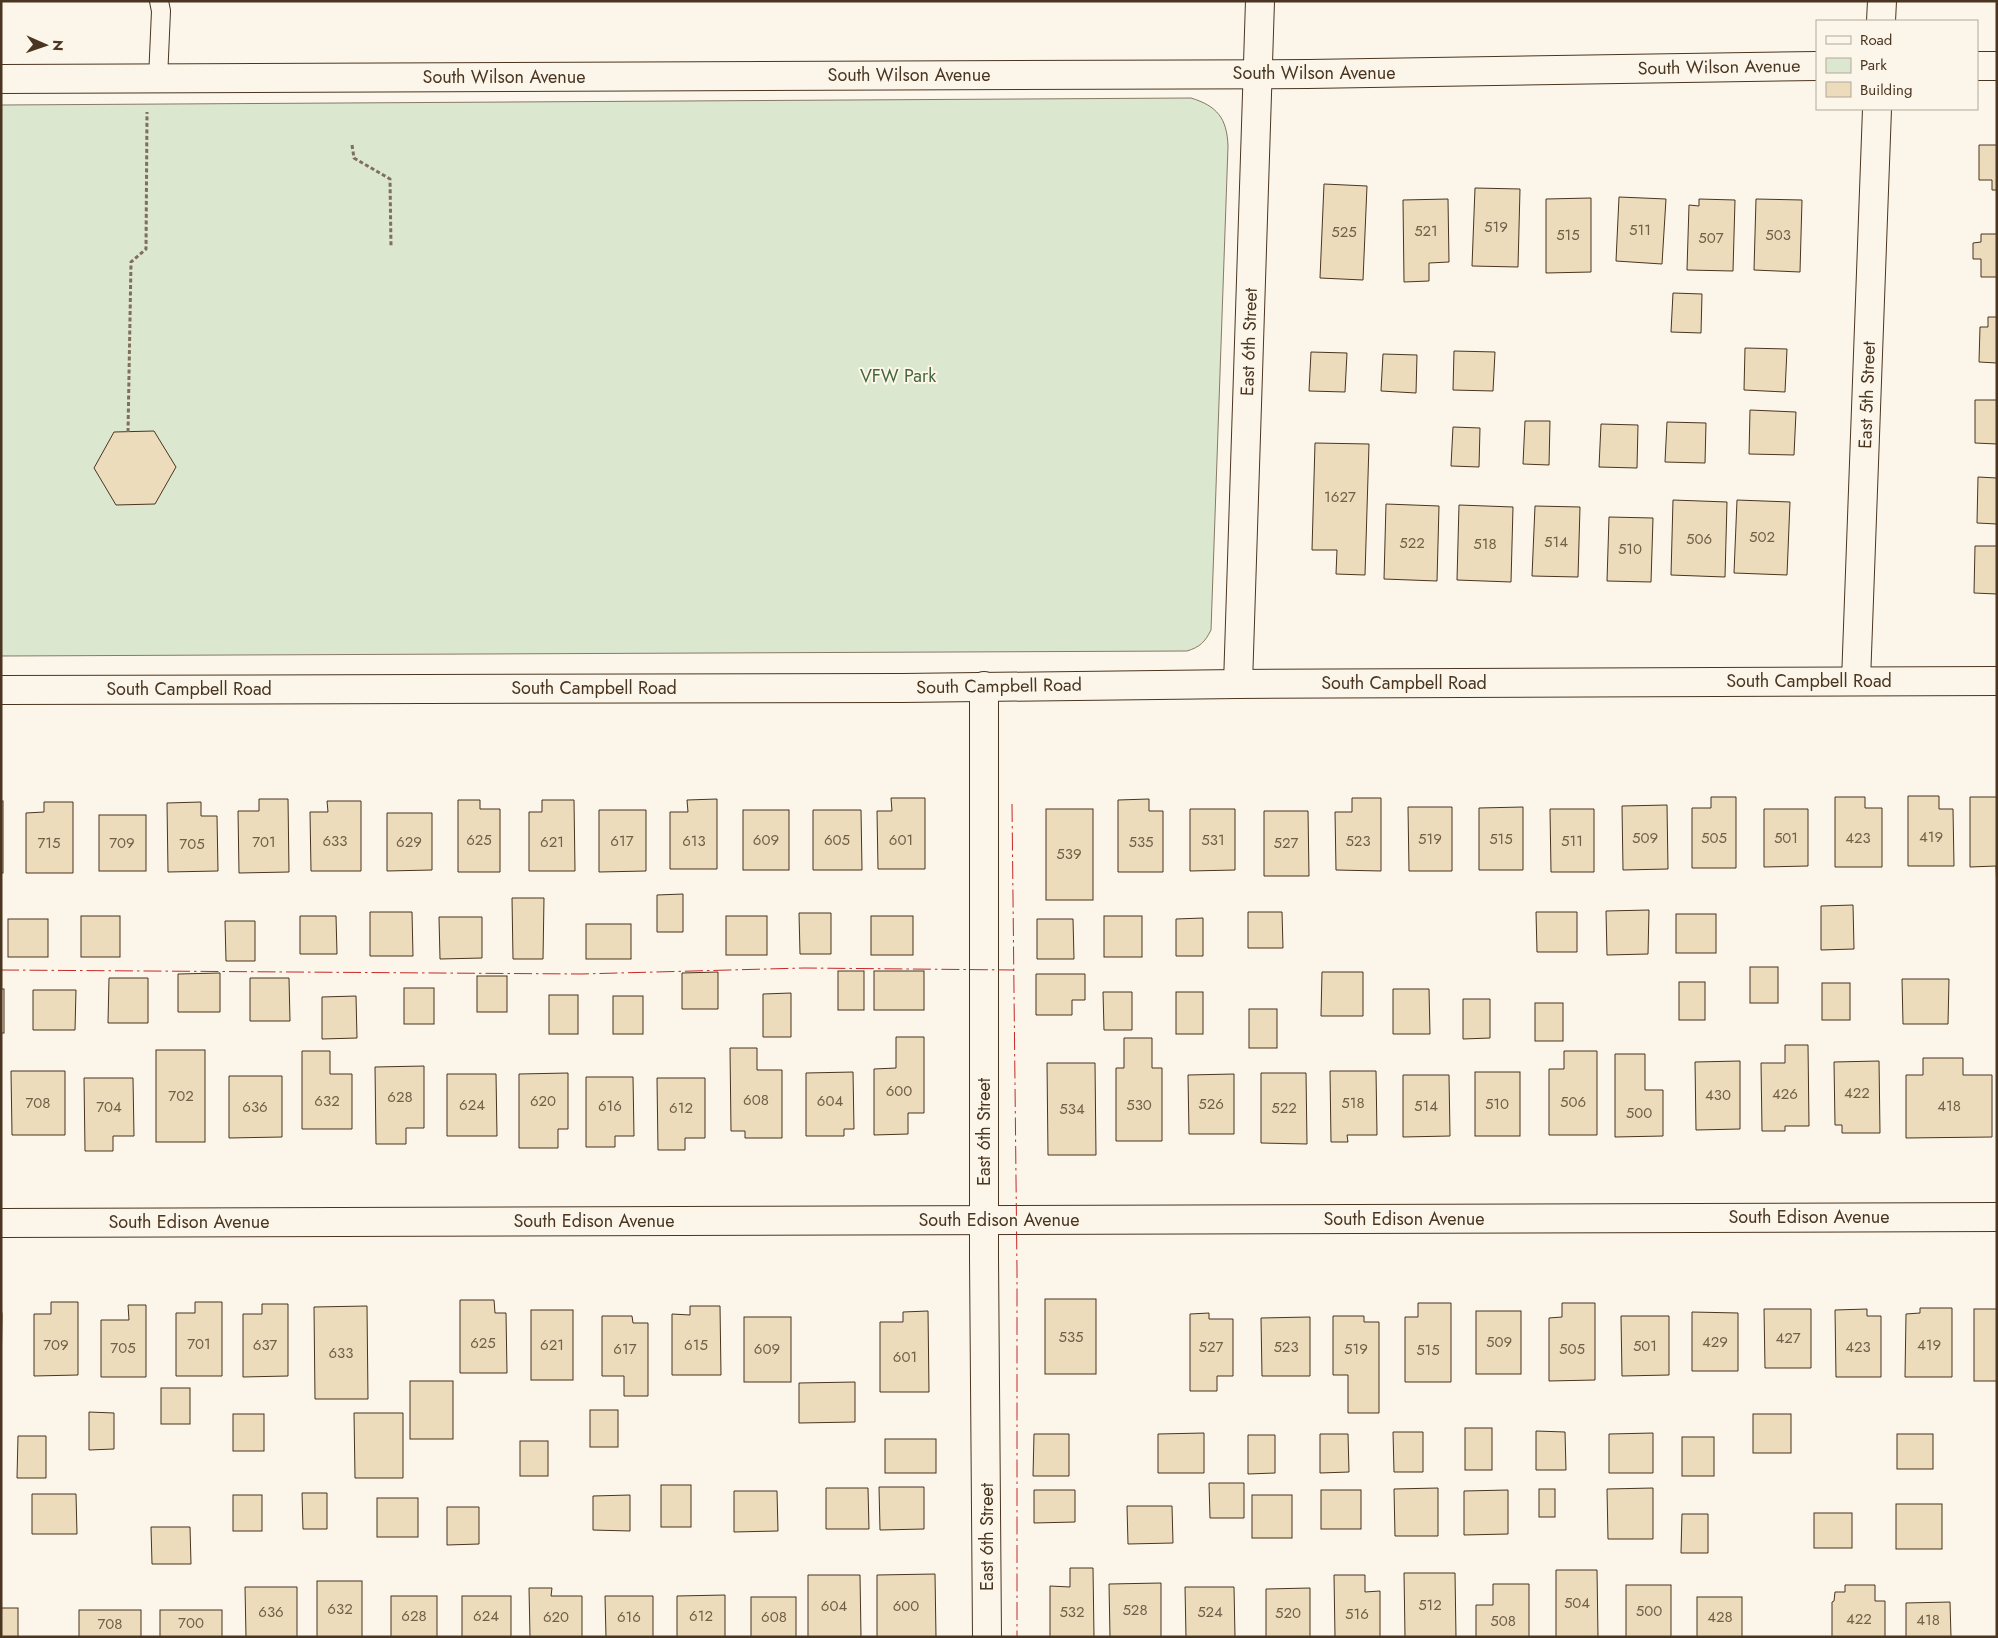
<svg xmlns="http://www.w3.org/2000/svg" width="1998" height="1638" font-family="Jost,sans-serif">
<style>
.green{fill:#dce7d0;stroke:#887966}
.building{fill:#ecdcbc;stroke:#4a3520}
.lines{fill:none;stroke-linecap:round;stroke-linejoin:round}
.service-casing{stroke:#4a3520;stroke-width:20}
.minor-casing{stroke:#4a3520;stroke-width:30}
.tertiary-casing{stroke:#4a3520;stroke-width:30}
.path{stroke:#7f6f5c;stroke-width:3;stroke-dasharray:4 2.5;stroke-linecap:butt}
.service{stroke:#fbf6e9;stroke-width:18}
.minor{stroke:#fbf6e9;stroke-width:28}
.tertiary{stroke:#fbf6e9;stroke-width:28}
.power{stroke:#c62828;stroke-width:1;stroke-dasharray:18 4 2.5 4;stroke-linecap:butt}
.labels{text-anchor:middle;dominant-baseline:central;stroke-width:4;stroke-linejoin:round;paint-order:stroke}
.number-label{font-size:15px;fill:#725f47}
.street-label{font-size:18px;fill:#4a3520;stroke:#fbf6e9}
.park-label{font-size:18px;fill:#436837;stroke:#fbf6e9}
</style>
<rect width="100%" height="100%" fill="#fbf6e9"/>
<path class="green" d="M1191 98C1217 106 1227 118 1228 146L1211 630C1205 642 1200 647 1187 651L1 656V105Z"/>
<g class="building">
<path d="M1979 145H1997V190H1992V180H1979Z"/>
<path d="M1324 184 1367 186 1363 280 1320 278Z"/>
<path d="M1475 188 1520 189 1518 267 1472 266Z"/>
<path d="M1619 197 1666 199 1662 264 1616 261Z"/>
<path d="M1591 198V272L1546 273V199Z"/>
<path d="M1448 199 1449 262 1429 263V281L1404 282 1403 200Z"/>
<path d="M1699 199 1735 200 1733 271 1687 270 1689 205 1699 206Z"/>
<path d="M1756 199 1802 200 1800 272 1754 270Z"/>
<path d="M1981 234H1997V277H1981V259H1973V243L1981 242Z"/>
<path d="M1673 293 1702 294 1701 333 1671 332Z"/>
<path d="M1988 317H1997V363L1979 362 1980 327H1988Z"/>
<path d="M1745 348 1787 349 1785 392 1744 390Z"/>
<path d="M1454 351 1495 352 1493 391 1453 390Z"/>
<path d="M1311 352 1347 353 1345 392 1309 391Z"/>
<path d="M1383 354 1417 355 1416 393 1381 391Z"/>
<path d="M1975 400H1997V444L1975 443Z"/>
<path d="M1750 410 1796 412 1794 455 1749 454Z"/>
<path d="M1525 421H1550L1549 465 1523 464Z"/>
<path d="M1667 422 1706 423 1705 463 1665 462Z"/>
<path d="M1601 424 1638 425 1637 468 1599 467Z"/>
<path d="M1453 427 1480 428 1479 467 1451 466Z"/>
<path d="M154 431 176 467 155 504 116 505 94 468 114 432Z"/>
<path d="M1315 443 1369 444 1365 575 1336 574 1337 550H1312Z"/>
<path d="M1978 477 1997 478V524L1977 523Z"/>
<path d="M1673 500 1727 502 1725 577 1671 575Z"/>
<path d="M1737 500 1790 502 1787 575 1734 573Z"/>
<path d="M1386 504 1439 506 1437 581 1384 579Z"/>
<path d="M1459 505 1513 507 1511 582 1457 580Z"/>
<path d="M1535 506 1580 507 1578 577 1532 576Z"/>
<path d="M1609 517 1653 518 1651 582 1607 581Z"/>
<path d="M1975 546H1997V594L1974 593Z"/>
<path d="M1908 796H1939V809H1953L1954 866H1908Z"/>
<path d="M1711 797H1736V868H1692V808H1711Z"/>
<path d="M1835 797H1865V808H1882V867H1835Z"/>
<path d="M1970 797H1997V889L1996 866 1970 867Z"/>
<path d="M891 798H925V869H878L877 811H892Z"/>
<path d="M1352 798H1381V871L1336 870 1335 812H1352Z"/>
<path d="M259 799H288L289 872 239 873 238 811H259Z"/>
<path d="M717 799V869H670V812H688L687 800Z"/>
<path d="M1149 799V811H1163V872H1118V800Z"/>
<path d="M458 800H480V809H500V872H458Z"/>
<path d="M542 800H574L575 871H529V812H542Z"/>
<rect x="1" y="801" width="2" height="72"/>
<path d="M327 801H361V871H311L310 812H328Z"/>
<path d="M44 802H73V873H26V813L44 812Z"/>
<path d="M201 802V816H217L218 871 168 872 167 803Z"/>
<path d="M1667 805 1668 869 1623 870 1622 806Z"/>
<path d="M1408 807H1452V871H1409Z"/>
<path d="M1523 807V870H1479V808Z"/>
<rect x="1046" y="809" width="47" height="91"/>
<path d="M1190 809H1235V870L1190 871Z"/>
<path d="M1550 809H1594V872H1551Z"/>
<path d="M1764 809H1808V866L1764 867Z"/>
<path d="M599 810H646V871L599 872Z"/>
<rect x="743" y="810" width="46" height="60"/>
<path d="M813 810H861L862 870H813Z"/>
<path d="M1264 811H1308L1309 876H1264Z"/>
<path d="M387 813H432V870L387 871Z"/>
<rect x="99" y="815" width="47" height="56"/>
<path d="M683 894V932H657V895Z"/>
<path d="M512 898H544L543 959H513Z"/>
<path d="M1853 905 1854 949 1821 950V906Z"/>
<path d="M1649 910 1648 954 1607 955 1606 911Z"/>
<path d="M370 912H412L413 956H370Z"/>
<path d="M1248 912H1282L1283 948H1248Z"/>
<path d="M1536 912H1577V952H1537Z"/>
<path d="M799 913H831V954H800Z"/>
<rect x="1676" y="914" width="40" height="39"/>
<rect x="81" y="916" width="39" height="41"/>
<path d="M300 916H336L337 954H300Z"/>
<rect x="726" y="916" width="41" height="39"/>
<rect x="871" y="916" width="42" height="39"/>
<rect x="1104" y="916" width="38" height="41"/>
<path d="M439 917H482V958L440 959Z"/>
<path d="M1203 918V956H1176V919Z"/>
<rect x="8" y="919" width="40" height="38"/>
<path d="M1037 919H1073L1074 959H1037Z"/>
<path d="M225 921H255V961H226Z"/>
<rect x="586" y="924" width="45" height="35"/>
<rect x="1750" y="967" width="28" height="36"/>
<rect x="838" y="971" width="26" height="39"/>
<rect x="874" y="971" width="50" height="39"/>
<path d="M718 972V1009H682V973Z"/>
<path d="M1322 972H1363V1016H1321Z"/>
<path d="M220 973V1012H178V974Z"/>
<path d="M1036 974H1085V1000H1072V1015H1036Z"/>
<rect x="477" y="976" width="30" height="36"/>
<path d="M109 978H148V1023H108Z"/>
<path d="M250 978H289L290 1021H250Z"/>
<path d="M1902 979H1949L1948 1024H1903Z"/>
<rect x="1679" y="982" width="26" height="38"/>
<rect x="1822" y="983" width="28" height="37"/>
<rect x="404" y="988" width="30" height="36"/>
<rect x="1" y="989" width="3" height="44"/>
<path d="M1393 989H1429L1430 1034H1393Z"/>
<path d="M33 990H76L75 1030H33Z"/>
<path d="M1103 992H1132V1030H1104Z"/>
<rect x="1176" y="992" width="27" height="42"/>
<path d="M791 993V1037H763V994Z"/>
<rect x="549" y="995" width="29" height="39"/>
<path d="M356 996 357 1038 322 1039V997Z"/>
<rect x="613" y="996" width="30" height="38"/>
<path d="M1463 999H1490V1038L1463 1039Z"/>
<rect x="1535" y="1003" width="28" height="38"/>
<rect x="1249" y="1009" width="28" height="39"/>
<path d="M896 1037H924V1113H908V1134L874 1135V1069L896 1068Z"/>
<path d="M1124 1038H1152V1068H1162V1141H1116V1068H1124Z"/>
<path d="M1785 1045H1808L1809 1126H1785V1131H1762L1761 1063H1785Z"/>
<path d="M730 1048H757V1070H782V1138H745V1131H731Z"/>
<rect x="156" y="1050" width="49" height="92"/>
<path d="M302 1051H330V1074H352V1129H302Z"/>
<path d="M1564 1051H1597V1135H1549V1069H1564Z"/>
<path d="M1615 1054H1645V1090H1663V1136L1615 1137Z"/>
<path d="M1923 1058H1963V1075H1992V1137L1906 1138V1075H1923Z"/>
<path d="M1740 1061V1129L1696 1130 1695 1062Z"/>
<path d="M1879 1061 1880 1133H1842V1125H1835L1834 1062Z"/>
<path d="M1047 1063H1095L1096 1155H1048Z"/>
<path d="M424 1066V1128H406V1144H376L375 1067Z"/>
<path d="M11 1071H65V1135H12Z"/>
<path d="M1330 1071H1376L1377 1135H1347L1348 1142H1331Z"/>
<path d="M853 1072 854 1129H844V1136H806V1073Z"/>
<rect x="1475" y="1072" width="45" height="64"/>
<path d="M568 1073V1129H558V1148H519V1074Z"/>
<path d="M1261 1073H1306L1307 1144 1261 1143Z"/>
<path d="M447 1074H496L497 1136H447Z"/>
<path d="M1234 1074V1134H1189L1188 1075Z"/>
<path d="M1403 1075H1449L1450 1136 1403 1137Z"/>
<path d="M229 1076H282V1137L229 1138Z"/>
<path d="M586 1077H633L634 1136H615V1147H586Z"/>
<path d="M84 1078H133L134 1136H113V1151H85Z"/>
<path d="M657 1078H705V1138H685V1150H658Z"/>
<rect x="1045" y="1299" width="51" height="75"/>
<path d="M460 1300H494L495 1313H506L507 1373H460Z"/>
<path d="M51 1302H78V1375L34 1376V1314H51Z"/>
<path d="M195 1302H222V1376H176V1313H195Z"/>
<path d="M1418 1303H1451V1382H1405V1317H1418Z"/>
<path d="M1562 1303H1595V1380L1549 1381V1318L1562 1317Z"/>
<path d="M262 1304H288V1376L243 1377V1314H262Z"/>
<path d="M128 1305H146V1377H101V1320H129Z"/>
<path d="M1 1306 2 1315 1 1376Z"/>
<path d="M367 1306 368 1399H315L314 1307Z"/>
<path d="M690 1306H720L721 1375H672V1314L690 1315Z"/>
<path d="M1920 1308H1952V1377H1905L1906 1314 1920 1313Z"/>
<path d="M1764 1309H1811V1368H1765Z"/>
<path d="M1867 1309V1316H1881V1377H1836L1835 1310Z"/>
<rect x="1974" y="1309" width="23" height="72"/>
<rect x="531" y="1310" width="42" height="70"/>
<path d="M928 1311 929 1392H880V1322H903V1312Z"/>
<rect x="1476" y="1311" width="45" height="63"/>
<path d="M1692 1312 1738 1313V1371H1692Z"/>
<path d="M1209 1313V1319H1233V1376H1217V1391H1190V1314Z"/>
<path d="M602 1316H632L633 1323H648V1396H624V1376H602Z"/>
<path d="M1333 1316H1364V1322H1379V1413H1348V1375H1333Z"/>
<path d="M1621 1316H1669V1375L1622 1376Z"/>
<rect x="744" y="1317" width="47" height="65"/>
<path d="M1310 1317V1376H1262L1261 1318Z"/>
<rect x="410" y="1381" width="43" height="58"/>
<path d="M855 1382V1422L799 1423V1383Z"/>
<rect x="161" y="1388" width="29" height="36"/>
<rect x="590" y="1410" width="28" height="37"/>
<path d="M89 1412 114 1413V1449L89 1450Z"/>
<path d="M354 1413H403V1478H355Z"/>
<rect x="233" y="1414" width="31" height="37"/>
<rect x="1753" y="1414" width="38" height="39"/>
<rect x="1465" y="1428" width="27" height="42"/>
<path d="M1536 1431 1565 1432 1566 1470H1536Z"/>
<path d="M1393 1432H1423V1472H1394Z"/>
<path d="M1204 1433V1473H1158V1434Z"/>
<path d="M1653 1433V1473H1609V1434Z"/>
<path d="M1034 1434H1069V1476H1033Z"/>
<path d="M1320 1434H1348L1349 1472 1320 1473Z"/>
<rect x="1897" y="1434" width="36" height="35"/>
<path d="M1248 1435H1275V1473L1248 1474Z"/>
<path d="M18 1436H46V1478H17Z"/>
<rect x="1682" y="1437" width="32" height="39"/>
<rect x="885" y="1439" width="51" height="34"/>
<rect x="520" y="1441" width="28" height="35"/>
<path d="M1209 1483H1244V1518H1210Z"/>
<rect x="661" y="1485" width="30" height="42"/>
<path d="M879 1487H924V1529L880 1530Z"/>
<path d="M826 1488H868L869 1529H826Z"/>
<path d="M1438 1488V1536H1395L1394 1489Z"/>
<path d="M1653 1488V1539H1608L1607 1489Z"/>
<rect x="1539" y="1489" width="16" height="28"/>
<path d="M1034 1490H1075V1522L1034 1523Z"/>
<rect x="1321" y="1490" width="40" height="39"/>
<path d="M1508 1490V1534L1464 1535V1491Z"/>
<path d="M734 1491H777L778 1531 734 1532Z"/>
<path d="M302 1493H327V1529H303Z"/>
<path d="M32 1494H76L77 1534H32Z"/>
<rect x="233" y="1495" width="29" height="36"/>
<path d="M630 1495V1531L593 1530V1496Z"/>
<rect x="1252" y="1495" width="40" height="43"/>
<rect x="377" y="1498" width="41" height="39"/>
<rect x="1896" y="1504" width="46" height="45"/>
<path d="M1127 1506H1172L1173 1543 1128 1544Z"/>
<path d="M447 1507H479V1544L447 1545Z"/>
<rect x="1814" y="1513" width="38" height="35"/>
<path d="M1682 1514H1708V1553H1681Z"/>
<path d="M151 1527H190L191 1564H152Z"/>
<path d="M1070 1568H1093L1094 1637H1050V1586L1070 1587Z"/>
<path d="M1556 1570H1597L1598 1637H1556Z"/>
<path d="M1404 1573H1455L1456 1637H1405Z"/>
<path d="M935 1574 936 1637H877V1575Z"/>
<path d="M808 1575H860L861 1637H808Z"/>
<path d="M1334 1575H1365V1592L1380 1591V1637H1335Z"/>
<rect x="317" y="1581" width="45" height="56"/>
<path d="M1161 1583V1637H1110L1109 1584Z"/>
<path d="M1493 1584H1529V1637H1476V1605H1493Z"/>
<rect x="1626" y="1585" width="45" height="52"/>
<path d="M1845 1585H1875V1601H1885V1637H1832V1602L1834 1601 1835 1592H1845Z"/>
<path d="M245 1587H297V1637H246Z"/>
<path d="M1185 1587H1234L1235 1637H1186Z"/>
<path d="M529 1588H552L551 1596H582V1637H530Z"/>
<path d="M1310 1588V1637H1266V1589Z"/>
<path d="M725 1595V1637H677V1596Z"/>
<rect x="391" y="1596" width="46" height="41"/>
<rect x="462" y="1596" width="49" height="41"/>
<path d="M605 1596H653V1637H606Z"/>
<rect x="751" y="1597" width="45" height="40"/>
<rect x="1697" y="1597" width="45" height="40"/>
<path d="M1950 1602 1951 1637H1906V1603Z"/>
<rect x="1" y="1608" width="17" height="29"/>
<rect x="79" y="1610" width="62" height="27"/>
<rect x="160" y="1610" width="62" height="27"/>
</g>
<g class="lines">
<g class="service-casing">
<path id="service" d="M158 79 161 11 159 1"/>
</g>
<g class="minor-casing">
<g id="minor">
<path d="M1881 21 1882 1"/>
<path d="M1977 66H1997"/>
<path d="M1 79 1308 74 1817 66"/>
<path d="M1856 681 1877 109"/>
<path d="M1238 684 1260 1"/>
<path d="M984 686V1257L987 1637"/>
<path d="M1 1223 1997 1217"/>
</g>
</g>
<g class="tertiary-casing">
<path id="tertiary" d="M1 690 902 688 1238 684 1997 681"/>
</g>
<g class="path">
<path d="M352 145 354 158 390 179 391 247"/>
<path d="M128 432 131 262 146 249 147 112"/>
</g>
<use href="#service" class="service"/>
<use href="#minor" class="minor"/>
<use href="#tertiary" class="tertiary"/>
<g class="power">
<path d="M1012 804 1017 1271V1637"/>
<path d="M1 970 581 974 804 968 1014 970"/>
</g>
</g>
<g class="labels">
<g class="number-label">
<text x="1496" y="227">519</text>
<text x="1640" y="230">511</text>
<text x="1426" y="231">521</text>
<text x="1344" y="232">525</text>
<text x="1568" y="235">515</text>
<text x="1778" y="235">503</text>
<text x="1711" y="238">507</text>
<text x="1340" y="497">1627</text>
<text x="1762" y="537">502</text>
<text x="1699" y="539">506</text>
<text x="1556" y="542">514</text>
<text x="1412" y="543">522</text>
<text x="1485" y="544">518</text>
<text x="1630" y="549">510</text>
<text x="1931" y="837">419</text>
<text x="1645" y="838">509</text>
<text x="1714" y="838">505</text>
<text x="1786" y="838">501</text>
<text x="1858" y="838">423</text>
<text x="1430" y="839">519</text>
<text x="1501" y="839">515</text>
<text x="479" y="840">625</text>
<text x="766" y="840">609</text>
<text x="837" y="840">605</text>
<text x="901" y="840">601</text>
<text x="1213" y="840">531</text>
<text x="335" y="841">633</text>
<text x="622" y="841">617</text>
<text x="694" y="841">613</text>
<text x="1358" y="841">523</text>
<text x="1572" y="841">511</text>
<text x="264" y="842">701</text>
<text x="409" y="842">629</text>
<text x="552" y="842">621</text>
<text x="1141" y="842">535</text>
<text x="49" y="843">715</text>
<text x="122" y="843">709</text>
<text x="1286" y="843">527</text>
<text x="192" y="844">705</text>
<text x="1069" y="854">539</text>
<text x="899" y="1091">600</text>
<text x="1857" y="1093">422</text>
<text x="1785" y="1094">426</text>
<text x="1718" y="1095">430</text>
<text x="181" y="1096">702</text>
<text x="400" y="1097">628</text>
<text x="756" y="1100">608</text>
<text x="327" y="1101">632</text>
<text x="543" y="1101">620</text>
<text x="830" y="1101">604</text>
<text x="1573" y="1102">506</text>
<text x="38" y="1103">708</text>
<text x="1353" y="1103">518</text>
<text x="1211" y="1104">526</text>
<text x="1497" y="1104">510</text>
<text x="472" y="1105">624</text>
<text x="1139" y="1105">530</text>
<text x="610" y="1106">616</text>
<text x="1426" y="1106">514</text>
<text x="1949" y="1106">418</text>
<text x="109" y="1107">704</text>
<text x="255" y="1107">636</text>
<text x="681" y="1108">612</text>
<text x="1284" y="1108">522</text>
<text x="1072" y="1109">534</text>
<text x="1639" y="1113">500</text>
<text x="1071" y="1337">535</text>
<text x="1788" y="1338">427</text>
<text x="1499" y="1342">509</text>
<text x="1715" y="1342">429</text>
<text x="483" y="1343">625</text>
<text x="199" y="1344">701</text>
<text x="56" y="1345">709</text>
<text x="265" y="1345">637</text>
<text x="552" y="1345">621</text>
<text x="696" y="1345">615</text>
<text x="1929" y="1345">419</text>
<text x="1645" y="1346">501</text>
<text x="1211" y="1347">527</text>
<text x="1286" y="1347">523</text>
<text x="1858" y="1347">423</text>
<text x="123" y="1348">705</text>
<text x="625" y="1349">617</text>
<text x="767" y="1349">609</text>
<text x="1356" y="1349">519</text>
<text x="1572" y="1349">505</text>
<text x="1428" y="1350">515</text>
<text x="341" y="1353">633</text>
<text x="905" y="1357">601</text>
<text x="1577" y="1603">504</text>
<text x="1430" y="1605">512</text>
<text x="834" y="1606">604</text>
<text x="906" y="1606">600</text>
<text x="340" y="1609">632</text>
<text x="1135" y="1610">528</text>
<text x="1649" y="1611">500</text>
<text x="271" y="1612">636</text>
<text x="1072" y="1612">532</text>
<text x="1210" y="1612">524</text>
<text x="1288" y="1613">520</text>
<text x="1357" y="1614">516</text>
<text x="414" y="1616">628</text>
<text x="486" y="1616">624</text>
<text x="701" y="1616">612</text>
<text x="556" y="1617">620</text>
<text x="629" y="1617">616</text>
<text x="774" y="1617">608</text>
<text x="1720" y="1617">428</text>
<text x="1859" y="1619">422</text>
<text x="1928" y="1620">418</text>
<text x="1503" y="1621">508</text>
<text x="191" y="1623">700</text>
<text x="110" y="1624">708</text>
</g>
<g class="street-label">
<text transform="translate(1719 67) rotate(-1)">South Wilson Avenue</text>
<text x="1314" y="73">South Wilson Avenue</text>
<text x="909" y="75">South Wilson Avenue</text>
<text x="504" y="77">South Wilson Avenue</text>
<text transform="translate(1249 342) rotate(-88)">East 6th Street</text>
<text transform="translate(1867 395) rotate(-88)">East 5th Street</text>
<text x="1809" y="681">South Campbell Road</text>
<text x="1404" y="683">South Campbell Road</text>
<text transform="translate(999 686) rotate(-1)">South Campbell Road</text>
<text x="594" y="688">South Campbell Road</text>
<text x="189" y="689">South Campbell Road</text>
<text transform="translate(984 1132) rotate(-90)">East 6th Street</text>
<text x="1809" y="1217">South Edison Avenue</text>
<text x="1404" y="1219">South Edison Avenue</text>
<text x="999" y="1220">South Edison Avenue</text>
<text x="594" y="1221">South Edison Avenue</text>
<text x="189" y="1222">South Edison Avenue</text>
<text transform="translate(987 1537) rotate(-90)">East 6th Street</text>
</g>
<g class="park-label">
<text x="898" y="376">VFW Park</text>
</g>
</g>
<rect width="1998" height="1638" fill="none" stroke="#4a3520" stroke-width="5"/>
<rect x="1816" y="20" width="162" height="90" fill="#fbf6e9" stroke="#b4a999"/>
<rect x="1826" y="36" width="25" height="8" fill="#fbf6e9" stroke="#b4a999"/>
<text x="1860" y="45" font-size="15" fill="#4a3520">Road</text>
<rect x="1826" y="58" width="25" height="15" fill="#dce7d0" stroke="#b4a999"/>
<text x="1860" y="70" font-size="15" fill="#4a3520">Park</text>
<rect x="1826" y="82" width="25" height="15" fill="#ecdcbc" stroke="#b4a999"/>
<text x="1860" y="95" font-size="15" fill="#4a3520">Building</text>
<g transform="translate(45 45) rotate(92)" stroke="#fbf6e9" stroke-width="4" paint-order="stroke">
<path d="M0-4L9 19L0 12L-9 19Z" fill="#4a3520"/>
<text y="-8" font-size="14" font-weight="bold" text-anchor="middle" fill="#4a3520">N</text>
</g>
</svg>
